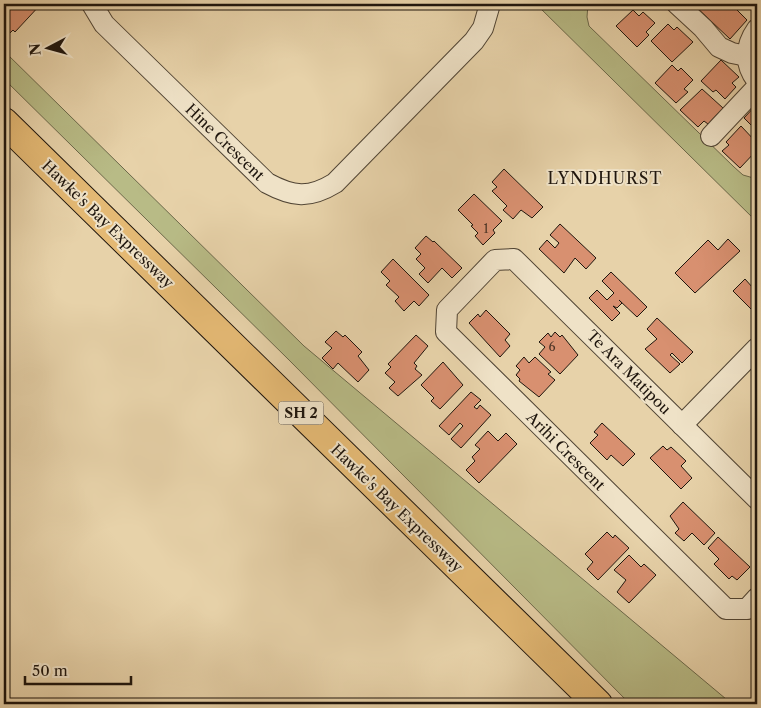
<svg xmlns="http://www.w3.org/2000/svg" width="761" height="708" font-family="'Libre Caslon Text',serif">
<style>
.green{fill:#b8bb86;stroke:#6b684a}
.building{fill:#d89070;stroke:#1e150d}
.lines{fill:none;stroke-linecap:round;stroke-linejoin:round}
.minor-casing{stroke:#504434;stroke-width:22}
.highway-casing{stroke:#1e150d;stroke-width:30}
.minor{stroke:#efe2c7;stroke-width:20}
.highway{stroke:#e4b974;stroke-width:28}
.labels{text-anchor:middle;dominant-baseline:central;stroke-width:4;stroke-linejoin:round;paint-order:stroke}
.number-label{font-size:12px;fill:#4c3426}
.shield{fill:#efe2c7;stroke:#5d5245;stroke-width:1}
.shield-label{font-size:14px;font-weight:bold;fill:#1e150d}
.street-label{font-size:15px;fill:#1e150d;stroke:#efe2c7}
.neighbourhood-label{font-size:16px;letter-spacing:1px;fill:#1e150d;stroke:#efe2c7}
</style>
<rect width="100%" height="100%" fill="#e7d2a9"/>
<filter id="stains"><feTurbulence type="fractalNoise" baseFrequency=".004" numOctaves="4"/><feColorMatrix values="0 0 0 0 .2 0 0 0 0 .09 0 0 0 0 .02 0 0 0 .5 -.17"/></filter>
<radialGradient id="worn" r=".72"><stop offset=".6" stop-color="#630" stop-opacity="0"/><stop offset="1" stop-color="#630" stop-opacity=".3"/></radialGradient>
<g class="green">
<path d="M536 4H588L587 17 589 26 734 167 743 175 757 179V222Z"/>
<path d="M5 52 304 346 732 704H630L289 360 4 79Z"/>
</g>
<g class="building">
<path d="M4 4H41L15 32 13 30 9 34 4 29V23L7 19 4 16Z"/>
<path d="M693 4H731L747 20 730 39Z"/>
<path d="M748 4H757V13Z"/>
<path d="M633 10 639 16 643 12 655 23 646 32 649 35 637 47 616 26Z"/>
<path d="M668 24 674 30 677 27 693 42 672 62 651 41Z"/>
<path d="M721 60 739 77 732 83 736 87 725 99 716 90 713 92 701 81Z"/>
<path d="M672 65 678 71 681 68 693 80 684 89 688 92 676 103 655 83Z"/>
<path d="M702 89 723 108 708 124 704 121 698 127 680 110Z"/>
<path d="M757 104V131L744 118Z"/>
<path d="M741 126 757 143V150L740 168 722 151 729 145 726 142Z"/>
<path d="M504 169 543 207 532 218 521 210 513 219 503 210 507 206 492 191 497 187 492 182Z"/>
<path d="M474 194 502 221 493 230 495 233 483 245 475 236 478 233 471 226 473 225 458 210Z"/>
<path d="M560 224 596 258 586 269 575 258 564 273 539 249 547 240 555 248 559 243 550 235Z"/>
<path d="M426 236 433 242 434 241 462 268 452 278 442 268 428 283 419 274 425 268 416 259 421 254 415 248Z"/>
<path d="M728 239 740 251 695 293 675 273 708 240 718 250Z"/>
<path d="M393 259 429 295 419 306 414 301 404 311 395 301 399 297 386 285 390 281 381 272Z"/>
<path d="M611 272 647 307 637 317 619 300 622 303 617 308 613 306 620 313 612 321 589 298 597 290 607 300 614 293 602 281Z"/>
<path d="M745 279 753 288 757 283V302L751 309 733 291Z"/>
<path d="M486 310 510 334 505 340 510 346 500 357 469 323 478 314 480 317Z"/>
<path d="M657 318 693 352 682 363 672 353 670 355 680 364 670 373 645 349 657 339 647 329Z"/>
<path d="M336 331 343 337 345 335 362 352 358 356 369 370 358 382 338 363 333 369 322 358 332 348 325 342Z"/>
<path d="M555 332 560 337 562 335 578 355 560 374 539 354 545 347 539 342 548 333 551 337Z"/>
<path d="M416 335 428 346 414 363 417 366 415 369 422 375 398 396 389 388 395 382 385 373 391 367 388 364Z"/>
<path d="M524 357 529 363 535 357 551 372 548 374 555 380 539 397 519 381 520 379 516 375 520 370 516 366Z"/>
<path d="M443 362 463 385 440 409 431 401 434 398 421 385Z"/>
<path d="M471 392 481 400 474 407 477 409 480 405 491 415 461 448 451 439 463 426 460 423 449 435 439 426Z"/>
<path d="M602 423 635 454 623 466 611 455 607 460 590 443 598 435 594 432Z"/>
<path d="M488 431 498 441 506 433 517 444 479 483 466 470 475 461 472 457 480 449 475 445Z"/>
<path d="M663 446 667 450 671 447 686 461 681 466 692 478 681 489 650 458Z"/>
<path d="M683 502 715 533 704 545 692 533 684 541 675 533 679 529 670 516Z"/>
<path d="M607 532 613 538 615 535 629 548 598 580 587 569 593 562 585 554Z"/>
<path d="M718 537 750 567 737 580 732 576 729 579 714 564 719 559 708 548Z"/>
<path d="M629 555 641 567 644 564 656 575 629 603 617 592 626 580 614 570Z"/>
</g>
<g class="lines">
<g class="minor-casing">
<g id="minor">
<path d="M92 4 104 24 267 183C293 197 309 199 335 183L474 41 483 28 490 4"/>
<path d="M677 4 703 28 719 47 732 53 747 56"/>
<path d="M757 29C745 46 744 64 757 81"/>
<path d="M711 136 757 87"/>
<path d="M682 425 757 348"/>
<path d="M757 499 514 259 495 260 447 310 446 332 726 609H747L757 598"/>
</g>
</g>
<g class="highway-casing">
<path id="highway" d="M4 122 598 704"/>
</g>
<use href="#minor" class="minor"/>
<use href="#highway" class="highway"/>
</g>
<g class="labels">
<g class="number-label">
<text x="486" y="228">1</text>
<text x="552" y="346">6</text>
</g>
<rect class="shield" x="278.5" y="401.5" width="45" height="23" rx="4"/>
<g class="shield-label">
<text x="301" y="413">SH 2</text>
</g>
<g class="street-label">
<text transform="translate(225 142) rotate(44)">Hine Crescent</text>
<text transform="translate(108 224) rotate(44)">Hawke's Bay Expressway</text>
<text transform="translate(629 372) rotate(45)">Te Ara Matipou</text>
<text transform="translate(566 451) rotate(45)">Arihi Crescent</text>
<text transform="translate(397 508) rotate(44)">Hawke's Bay Expressway</text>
</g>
<g class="neighbourhood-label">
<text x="605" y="178">LYNDHURST</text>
</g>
</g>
<rect width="761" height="708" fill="none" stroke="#e7d2a9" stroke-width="20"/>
<rect x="5" y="5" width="751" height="698" fill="none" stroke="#1e150d" stroke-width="2.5"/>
<rect x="10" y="10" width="741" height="688" fill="none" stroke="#1e150d"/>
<g transform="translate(48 48) rotate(264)" stroke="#efe2c7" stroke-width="4" paint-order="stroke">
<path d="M0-4L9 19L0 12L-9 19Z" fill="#1e150d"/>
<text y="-8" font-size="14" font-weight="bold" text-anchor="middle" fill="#1e150d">N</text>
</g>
<path d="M25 676v8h106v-8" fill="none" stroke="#1e150d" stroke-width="2.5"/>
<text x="32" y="676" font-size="15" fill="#1e150d" stroke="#efe2c7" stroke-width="4" paint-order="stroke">50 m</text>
<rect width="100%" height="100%" filter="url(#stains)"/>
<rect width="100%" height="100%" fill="url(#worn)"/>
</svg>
